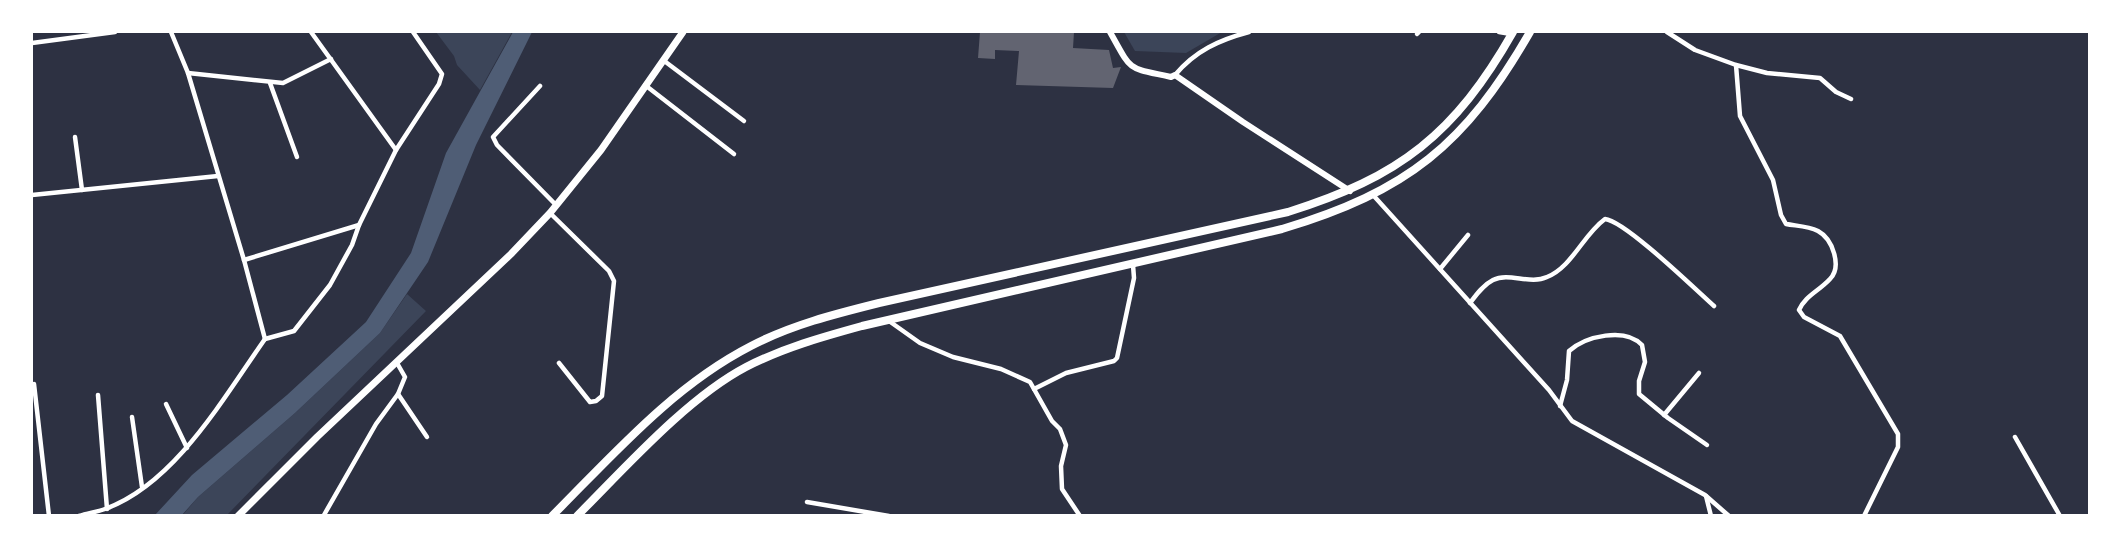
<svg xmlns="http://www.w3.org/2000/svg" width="2121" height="547" font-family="Commissioner,sans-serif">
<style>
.green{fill:#3c4559}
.water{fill:#4f5d75}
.building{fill:#626471}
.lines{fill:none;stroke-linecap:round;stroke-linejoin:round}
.minor{stroke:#fff;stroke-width:4.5}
.tertiary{stroke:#fff;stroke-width:6}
.secondary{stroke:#fff;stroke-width:7}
.trunk{stroke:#fff;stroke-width:8}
</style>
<rect width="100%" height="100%" fill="#2d3142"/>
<g class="green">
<path d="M436 32H512L480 90 457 65 454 56Z"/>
<path d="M1124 32H1222L1186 53 1135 51Z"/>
<path d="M407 294 426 311 227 515 182 516 198 497 295 413 380 333Z"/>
</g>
<path class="water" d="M513 32H532L476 145 428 262 380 333 295 413 198 497 182 515H155L192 475 287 395 366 322 411 253 446 153Z"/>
<path class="building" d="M980 32H1074L1073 48 1109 50 1113 68 1121 67 1113 88 1016 85 1019 51 995 50V59L978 58Z"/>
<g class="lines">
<g class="minor">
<path d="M171 32 188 73 244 260 265 339"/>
<path d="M311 32 396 150"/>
<path d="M1499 32 1511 34"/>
<path d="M1667 32 1695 50 1736 65 1767 73 1820 78 1836 92 1851 99"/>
<path d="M1417 34 1419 32"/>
<path d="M32 43 115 32"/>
<path d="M663 60 744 121"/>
<path d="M1736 65 1740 116 1773 180 1781 215 1786 224C1797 226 1808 226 1818 231 1833 239 1842 267 1830 279 1819 291 1805 296 1799 310L1804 317 1840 336 1898 434V447L1864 516"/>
<path d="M188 73 283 83 331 59"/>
<path d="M1175 75C1195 51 1219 40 1249 32"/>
<path d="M270 83 297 157"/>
<path d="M645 85 734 154"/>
<path d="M540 86 493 137 497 145 556 205"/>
<path d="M75 137 82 190"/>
<path d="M32 195 218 176"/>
<path d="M1373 195 1549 390 1572 421 1705 495 1729 516"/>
<path d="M550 213 609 271 614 281 602 396 596 401 590 402 559 363"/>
<path d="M244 260 359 225"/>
<path d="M1440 269 1468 235"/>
<path d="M1470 303C1476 295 1483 285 1493 280 1509 272 1530 285 1547 277 1572 267 1583 235 1605 219 1625 221 1695 289 1714 306"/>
<path d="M889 321 920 343 953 357 1001 369 1030 382 1052 421 1060 429 1066 445 1061 466 1062 489 1080 516"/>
<path d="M265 339 294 331 330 285 352 245 359 225 396 150 439 84 442 74 413 32"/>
<path d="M34 384 49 516"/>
<path d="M1034 389 1066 373 1114 361 1117 358 1134 278 1133 265"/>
<path d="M398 394 427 437"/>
<path d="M98 395 107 509"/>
<path d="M166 404 187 448"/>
<path d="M1560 406 1567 380 1569 351C1586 336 1625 327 1642 345L1645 362 1639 381V394L1668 418 1707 445"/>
<path d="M1664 415 1699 373"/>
<path d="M132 417 142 487"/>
<path d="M2015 437 2060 516"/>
<path d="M1706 496 1711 516"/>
<path d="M807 502 889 516"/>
<path d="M324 515 376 424 398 394 405 377 397 363"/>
<path d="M79 516C88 513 97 512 105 509 175 484 224 397 265 339"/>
</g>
<path class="tertiary" d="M1110 32C1133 73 1126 67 1171 77L1175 75 1243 122 1350 191"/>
<path class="secondary" d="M238 516 317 437 511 254 550 213 601 150 683 32"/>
<g class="trunk">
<path d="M552 516C614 454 673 386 751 346 791 325 835 314 879 303L1288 212C1400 177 1455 134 1513 32"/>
<path d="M577 516C625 468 687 398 746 367 783 348 822 337 862 326L1282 229C1408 191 1465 145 1530 32"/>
</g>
</g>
<rect width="2121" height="547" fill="none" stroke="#ffffff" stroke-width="66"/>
</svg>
